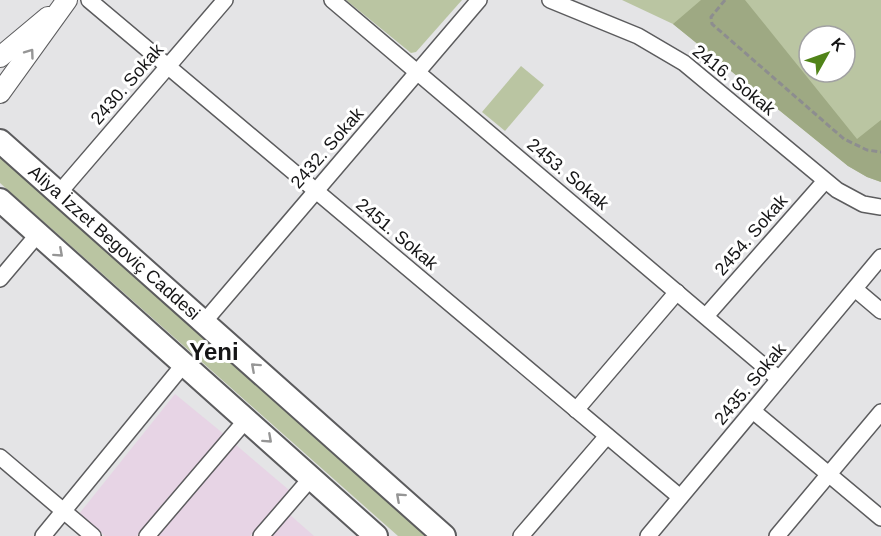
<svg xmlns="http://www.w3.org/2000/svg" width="881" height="536" font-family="Arial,sans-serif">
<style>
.commercial{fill:#e7d4e5}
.green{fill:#bac5a2;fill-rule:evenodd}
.forest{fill:#9ea983}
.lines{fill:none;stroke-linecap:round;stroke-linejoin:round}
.minor-casing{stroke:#5c5c5e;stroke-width:18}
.tertiary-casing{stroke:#5c5c5e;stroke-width:22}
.secondary-casing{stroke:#5c5c5e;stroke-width:26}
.path{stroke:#8d8d8f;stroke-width:3;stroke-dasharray:6 3;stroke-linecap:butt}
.minor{stroke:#fff;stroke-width:15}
.tertiary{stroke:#fff;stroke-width:20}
.secondary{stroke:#fff;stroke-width:22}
.oneway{stroke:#969696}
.labels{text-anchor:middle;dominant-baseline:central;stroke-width:6;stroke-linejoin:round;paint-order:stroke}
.street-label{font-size:18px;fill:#151516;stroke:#fff}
.district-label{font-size:24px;font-weight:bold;fill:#151516;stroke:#fff}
</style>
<rect width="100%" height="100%" fill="#e4e4e6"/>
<g class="commercial">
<path d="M175 394 225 435 137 536H105L79 514Z"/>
<path d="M235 444 289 490 250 536H157Z"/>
<path d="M289 514 314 536H270Z"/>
</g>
<g class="green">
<path d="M346 0H462L416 52 411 53Z"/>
<path d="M622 0H881V182L867 177 848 166 673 24ZM809 36H845V72H809Z"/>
<path d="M521 66 544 85 505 131 482 112Z"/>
<path d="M0 157 426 536H398L0 183Z"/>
</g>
<path class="forest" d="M701 0H745L857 139 881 120V182L867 177 848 166 673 24Z"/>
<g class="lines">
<g class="minor-casing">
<g id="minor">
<path d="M89 0 680 497"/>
<path d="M332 0 779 379"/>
<path d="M550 0 638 36 684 63 837 190 863 204 881 207"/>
<path d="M59 193 225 0"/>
<path d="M0 279 38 234"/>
<path d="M855 289 881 311"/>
<path d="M706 316 825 181"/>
<path d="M204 322 479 0"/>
<path d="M576 410 677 292"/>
<path d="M753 411 881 518"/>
<path d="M0 457 93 536"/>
<path d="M43 536 184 364"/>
<path d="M147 536 246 420"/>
<path d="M261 536 311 478"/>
<path d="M521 536 607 436"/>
<path d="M648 536 881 257"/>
<path d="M777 536 881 412"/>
</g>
</g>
<g class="tertiary-casing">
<g id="tertiary">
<path d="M0 57 48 17"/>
<path d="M0 93 67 0"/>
</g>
</g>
<g class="secondary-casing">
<g id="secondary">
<path id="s1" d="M0 141 444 536"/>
<path d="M0 200 376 536"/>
</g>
</g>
<path class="path" d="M725 0 711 17 712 24 844 139 867 150 881 152"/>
<use href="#minor" class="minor"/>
<use href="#tertiary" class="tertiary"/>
<use href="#secondary" class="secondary"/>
</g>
<defs><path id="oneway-chevron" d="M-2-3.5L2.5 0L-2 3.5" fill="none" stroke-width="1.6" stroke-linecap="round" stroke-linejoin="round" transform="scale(1.5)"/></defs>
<g class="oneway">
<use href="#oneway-chevron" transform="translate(30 53) rotate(-54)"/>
<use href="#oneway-chevron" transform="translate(59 253) rotate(42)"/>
<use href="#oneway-chevron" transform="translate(255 367) rotate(-138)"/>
<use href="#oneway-chevron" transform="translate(268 439) rotate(42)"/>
<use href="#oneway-chevron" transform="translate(400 497) rotate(-138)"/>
</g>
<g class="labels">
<g class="street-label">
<text transform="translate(734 80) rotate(39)">2416. Sokak</text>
<text transform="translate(127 84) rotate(-49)">2430. Sokak</text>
<text transform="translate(327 148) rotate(-49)">2432. Sokak</text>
<text transform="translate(568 174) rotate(40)">2453. Sokak</text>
<text transform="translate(397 234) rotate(40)">2451. Sokak</text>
<text transform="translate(751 235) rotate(-49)">2454. Sokak</text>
<text stroke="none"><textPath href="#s1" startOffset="153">Aliya İzzet Begoviç Caddesi</textPath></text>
<text transform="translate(750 384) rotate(-50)">2435. Sokak</text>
</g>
<g class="district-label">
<text x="214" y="351">Yeni</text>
</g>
</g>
<g transform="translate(827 54) rotate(50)"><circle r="28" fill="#ffffff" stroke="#a1a1a2" stroke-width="1.5"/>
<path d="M0-4.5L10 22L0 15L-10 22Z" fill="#508318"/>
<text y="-9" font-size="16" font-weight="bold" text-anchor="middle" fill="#151516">K</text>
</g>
</svg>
